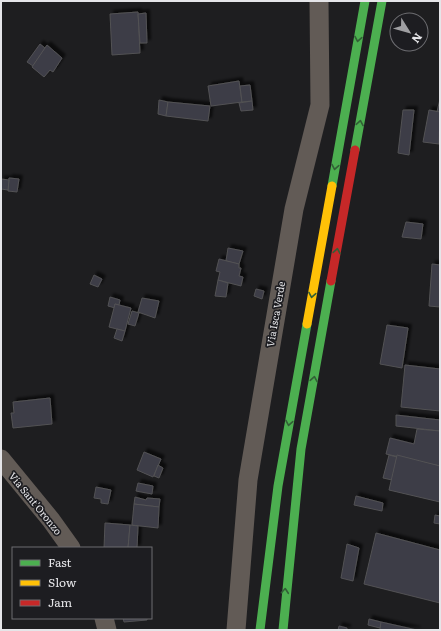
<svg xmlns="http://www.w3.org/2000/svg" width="441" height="631" font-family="Literata,serif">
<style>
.building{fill:#3d3c47;stroke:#525254;filter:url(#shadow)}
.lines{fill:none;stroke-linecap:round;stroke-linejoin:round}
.street{stroke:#625b56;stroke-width:19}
.fast{stroke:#4caf50;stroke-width:9}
.slow{stroke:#ffc107;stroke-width:9}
.jam{stroke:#c62828;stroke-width:9}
.oneway{stroke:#325f36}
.labels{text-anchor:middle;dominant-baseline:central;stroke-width:3.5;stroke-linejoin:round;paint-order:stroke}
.street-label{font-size:10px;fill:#e5e5e8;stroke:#1d1d21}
</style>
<defs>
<filter id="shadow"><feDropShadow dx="3.5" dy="-3.5" stdDeviation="1" flood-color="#0009"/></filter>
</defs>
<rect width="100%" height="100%" fill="#1e1e20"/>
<g class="building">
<path d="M138 12 140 53 112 55 110 14Z"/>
<path d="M146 13 147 43H140L138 14Z"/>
<path d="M40 44 45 48 33 66 27 62Z"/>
<path d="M47 45 62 58 53 72 50 70 44 77 32 67Z"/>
<path d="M239 81 242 102 211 106 208 86Z"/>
<path d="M250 85 252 101 242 102 240 86Z"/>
<path d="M440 99V112H437Z"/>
<path d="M159 100 168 102 166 116 158 114Z"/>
<path d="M252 101 253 110 241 111 239 103Z"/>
<path d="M168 102 210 106 208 121 166 116Z"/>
<path d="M403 110H414L409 155 398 153Z"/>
<path d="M429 110 440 112 439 144 423 142Z"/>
<path d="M9 178 19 179 17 192 8 191Z"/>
<path d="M1 179 9 180 8 190 1 189Z"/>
<path d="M406 222 423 224 421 239 402 237Z"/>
<path d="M228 248 243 251 239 264 226 261Z"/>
<path d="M219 259 239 264V268H241L239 276 243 277 241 286 218 280 220 272 216 271Z"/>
<path d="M432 264 440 265V307L429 306Z"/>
<path d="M94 275 102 279 98 287 90 284Z"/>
<path d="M218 280 228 283 226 297 215 296Z"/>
<path d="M256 289 264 291 262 299 254 296Z"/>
<path d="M110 297 120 300 119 305 115 304V308L108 306Z"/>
<path d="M142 298 159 301 155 318 138 312Z"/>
<path d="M115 304 131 308 125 331 109 327Z"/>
<path d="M132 311 139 313 135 326 128 324Z"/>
<path d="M387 325 408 328 402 368 380 364Z"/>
<path d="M117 329 125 331 122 341 114 338Z"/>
<path d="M405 365 440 369V411L401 407Z"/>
<path d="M50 398 52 424 13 428 11 413H14L13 402Z"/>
<path d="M396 415 440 420V431L396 426Z"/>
<path d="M417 429 440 431V466L386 454 390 438 414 444Z"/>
<path d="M144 452 161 459 153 477 137 470Z"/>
<path d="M389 455 397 457 392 480 383 478Z"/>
<path d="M397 455 440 466V502L389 490Z"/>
<path d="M158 465 163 468 159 478 154 476Z"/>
<path d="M138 483 153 486 152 494 136 491Z"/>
<path d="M96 487 111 490 108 504 101 503V499L94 498Z"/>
<path d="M356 496 383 503 382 511 354 505Z"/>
<path d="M135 497 146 500 147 498 160 499 159 507 134 504Z"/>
<path d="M134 504 159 507 158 528 132 525Z"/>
<path d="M435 515 440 516V524L434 523Z"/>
<path d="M105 523 130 525 128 548H104Z"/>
<path d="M130 525 138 526 137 548H128Z"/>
<path d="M376 533 440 550V603L364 584Z"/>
<path d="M347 544 359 548 353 581 341 578Z"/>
<path d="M123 618H147V620L124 622Z"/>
<path d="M369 619 381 622 380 628 368 625Z"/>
<path d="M381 622 417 630H380Z"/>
<path d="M339 626 347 628V630H338Z"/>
</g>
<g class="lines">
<g class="street">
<path d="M1 459 51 520 71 548"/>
<path d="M104 618 107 630"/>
<path d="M236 630 248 480 294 209 320 105 319 1"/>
</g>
<g class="fast">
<path d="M355 150 382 1"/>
<path d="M332 186 365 1"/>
<path d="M260 630 278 486 307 324"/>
<path d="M283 630 301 449 331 281"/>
</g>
<path class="slow" d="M307 324 332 186"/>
<path class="jam" d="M331 281 355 150"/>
</g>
<defs><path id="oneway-chevron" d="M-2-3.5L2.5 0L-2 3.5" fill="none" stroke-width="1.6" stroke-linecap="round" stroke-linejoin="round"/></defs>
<g class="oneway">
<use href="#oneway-chevron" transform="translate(358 39) rotate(100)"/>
<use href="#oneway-chevron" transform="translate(360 123) rotate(-80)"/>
<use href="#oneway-chevron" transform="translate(335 167) rotate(100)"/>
<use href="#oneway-chevron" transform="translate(337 251) rotate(-80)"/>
<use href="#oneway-chevron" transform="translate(312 295) rotate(100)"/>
<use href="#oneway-chevron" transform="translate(314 379) rotate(-80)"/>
<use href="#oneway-chevron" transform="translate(289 423) rotate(100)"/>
<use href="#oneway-chevron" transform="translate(285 591) rotate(-85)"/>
</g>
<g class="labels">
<g class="street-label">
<text transform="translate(275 314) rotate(-80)">Via Isca Verde</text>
<text transform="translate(36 503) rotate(51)">Via Sant'Oronzo</text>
</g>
</g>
<rect width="441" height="631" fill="none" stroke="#e5e5e8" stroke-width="4"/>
<rect x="12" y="547" width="140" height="72" fill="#1d1d21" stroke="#6d6d71"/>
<rect x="20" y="560" width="20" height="6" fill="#4caf50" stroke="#6d6d71"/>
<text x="48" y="567" font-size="12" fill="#e5e5e8">Fast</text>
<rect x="20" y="580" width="20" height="6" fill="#ffc107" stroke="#6d6d71"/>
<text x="48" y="587" font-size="12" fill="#e5e5e8">Slow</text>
<rect x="20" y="600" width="20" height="6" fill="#c62828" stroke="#6d6d71"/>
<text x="48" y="607" font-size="12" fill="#e5e5e8">Jam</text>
<g transform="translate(409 32) rotate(127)"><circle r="19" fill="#1d1d21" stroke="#6d6d71"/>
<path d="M0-3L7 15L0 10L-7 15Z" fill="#9f9fa2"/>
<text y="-6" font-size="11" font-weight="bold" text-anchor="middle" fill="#e5e5e8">N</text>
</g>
</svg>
